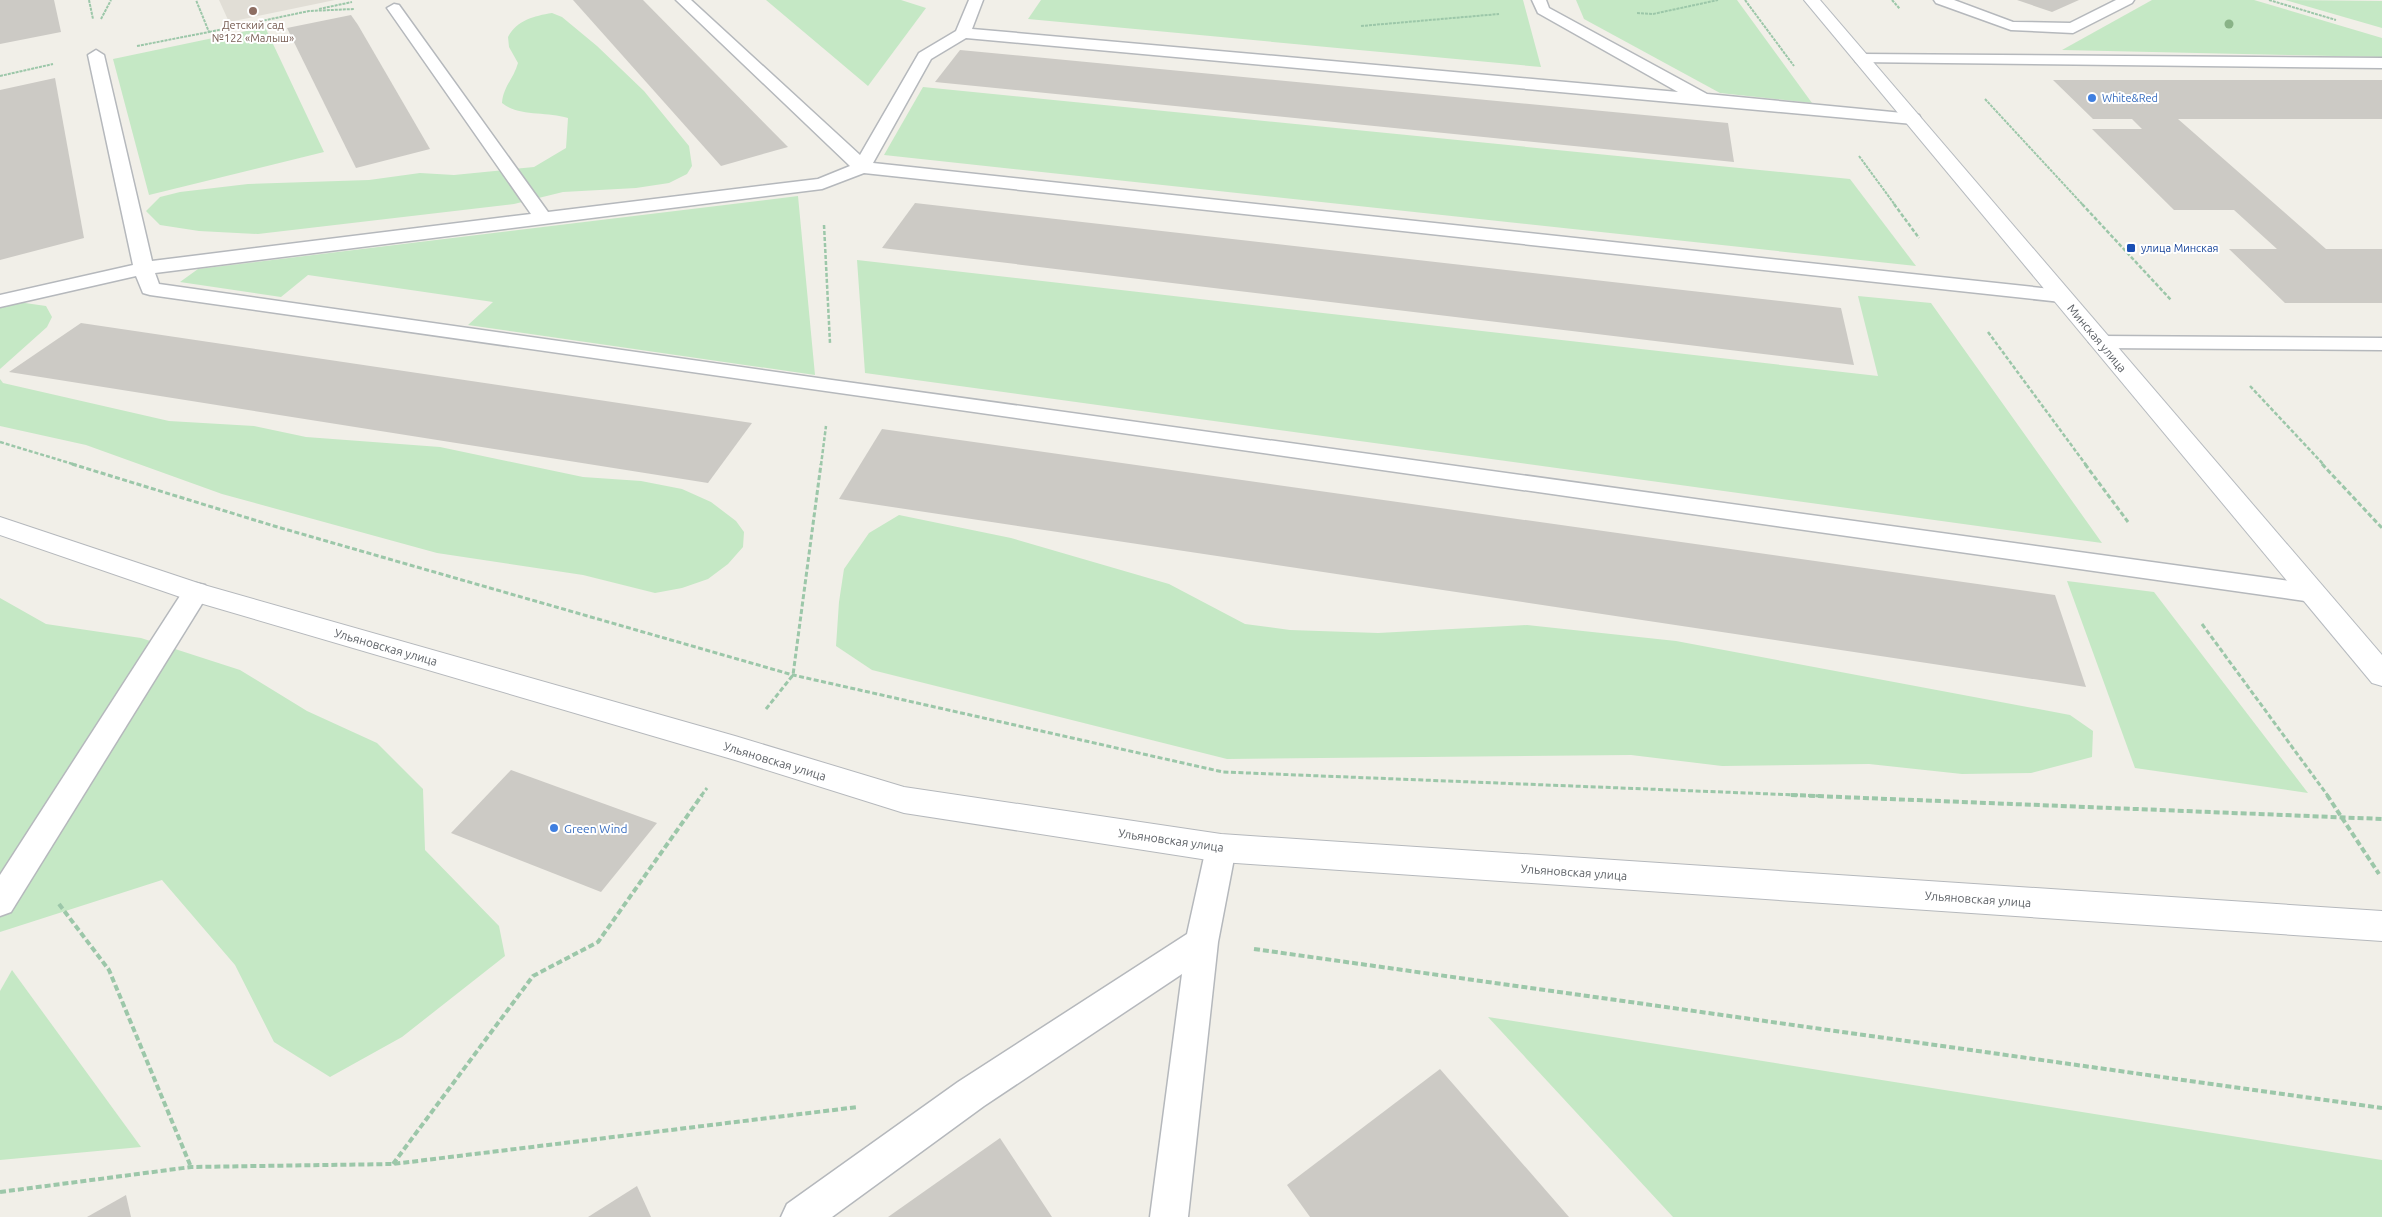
<svg xmlns="http://www.w3.org/2000/svg" width="2382" height="1217" font-family="Ubuntu,sans-serif">
<style>
.education{fill:#e1ded6}
.green{fill:#c5e8c5}
.building{fill:#cccac5}
.lines{fill:none;stroke-linecap:round;stroke-linejoin:round}
.lane-casing{stroke:#b5b8bc;stroke-width:3}
.street-casing{stroke:#b5b8bc;stroke-width:2}
.secondary-casing{stroke:#b6babf;stroke-width:2}
.path-far3{stroke:#9cc7a9;stroke-width:2;stroke-dasharray:3 1;stroke-linecap:butt}
.path-far2{stroke:#9cc7a9;stroke-width:2.5;stroke-dasharray:4 2;stroke-linecap:butt}
.path-far1{stroke:#9cc7a9;stroke-width:3;stroke-dasharray:5 2.5;stroke-linecap:butt}
.path{stroke:#9cc7a9;stroke-width:4;stroke-dasharray:6 3;stroke-linecap:butt}
.lane{fill:#fff;fill-rule:evenodd}
.street{fill:#fff;fill-rule:evenodd}
.secondary{fill:#fff;fill-rule:evenodd}
.tree{fill:#89b387}
.education-dot{fill:#8d6e63;stroke:#fff;stroke-width:2}
.shop-dot{fill:#3f7fe0;stroke:#fff;stroke-width:2}
.transit-dot{fill:#1a4fb4;stroke:#fff;stroke-width:2}
.labels{text-anchor:middle;dominant-baseline:central;stroke-width:4;stroke-linejoin:round;paint-order:stroke}
.far-education-label{font-size:11px;fill:#785e54;stroke:#fff}
.far-shop-label{font-size:11px;fill:#366cbe;stroke:#fff;text-anchor:start}
.far-transit-label{font-size:11px;fill:#164399;stroke:#fff;text-anchor:start}
.street-label{font-size:12px;fill:#5f6368;stroke:#fff}
.shop-label{font-size:12px;fill:#366cbe;stroke:#fff;text-anchor:start}
</style>
<rect width="100%" height="100%" fill="#f1efe8"/>
<path class="education" d="M219 0H335L229 22Z"/>
<g class="green">
<path d="M766 0H901L926 8 868 86Z"/>
<path d="M1041 0H1523L1541 67 1028 19Z"/>
<path d="M1576 0H1737L1812 103 1720 93 1584 19Z"/>
<path d="M2152 0H2254L2382 38V57L2062 50Z"/>
<path d="M2285 0 2382 1V28Z"/>
<path d="M552 13 562 17 597 46 644 91 689 146 692 166 687 174 669 183 636 188 563 192 514 204 258 234 199 231 160 225 146 211 160 197 180 192 248 184 369 180 420 173 454 175 534 167 566 148 568 118C546 111 519 117 502 103 503 87 514 78 518 63L509 47 508 37C517 20 534 16 552 13Z"/>
<path d="M265 27 324 152 149 195 113 59Z"/>
<path d="M923 87 1850 179 1916 266 884 155Z"/>
<path d="M798 196 815 375 468 325 493 302 308 275 281 297 180 282 198 269Z"/>
<path d="M857 260 1878 376 1858 296 1931 303 2102 543 865 373Z"/>
<path d="M18 302 46 306 52 317 47 327 0 369V307Z"/>
<path d="M0 379 3 383 169 421 254 426 306 437 440 447 583 477 641 481 682 489 711 502 736 521 744 532 743 547 728 564 708 579 682 588 655 593 583 575 437 553 222 494 86 445 0 426Z"/>
<path d="M899 515 1011 538 1169 584 1245 624 1290 630 1378 633 1527 625 1676 641 2070 715 2093 731 2092 757 2031 773 1962 774 1869 764 1722 766 1631 755 1227 759 872 670 836 646 839 602 844 569 869 533Z"/>
<path d="M2067 581 2154 592 2308 793 2135 768Z"/>
<path d="M0 598 46 624 141 638 240 670 307 711 377 743 423 789 425 850 499 926 505 956 402 1037 330 1077 274 1042 235 965 162 880 0 932Z"/>
<path d="M12 970 141 1147 0 1160V991Z"/>
<path d="M1488 1017 2382 1160V1217H1673Z"/>
</g>
<g class="building">
<path d="M0 0H54L61 32 0 44Z"/>
<path d="M573 0H643L788 147 721 166Z"/>
<path d="M2017 0H2079L2052 12Z"/>
<path d="M351 15 358 25 430 149 356 168 287 28Z"/>
<path d="M960 50 1728 123 1734 162 935 82Z"/>
<path d="M55 78 84 238 0 260V90Z"/>
<path d="M2053 80H2382V119H2178L2326 249H2382V303H2285L2229 249H2277L2234 210H2174L2092 129H2142L2132 119H2093Z"/>
<path d="M915 203 1841 308 1854 365 882 248Z"/>
<path d="M81 323 559 394 752 423 708 483 9 372Z"/>
<path d="M882 429 2055 595 2086 687 839 499Z"/>
<path d="M511 770 657 823 601 892 451 833Z"/>
<path d="M1440 1069 1569 1217H1310L1287 1185Z"/>
<path d="M1000 1138 1052 1217H888Z"/>
<path d="M637 1186 651 1217H588Z"/>
<path d="M126 1195 131 1217H87Z"/>
</g>
<g class="lines">
<g class="lane-casing">
<g id="lane">
<path d="M676 0H691L860 155 919 53 956 31 969 0H983L972 29 1678 92 1538 13 1532 0H1546L1549 8 1707 94 1913 114 1919 115 1921 119 1919 123 1913 124 966 38 931 59 873 163 2061 290 2068 292 2071 296 2068 300 2061 302 864 173 822 189 155 273 159 284 832 380 2312 584 2321 586 2325 593 2321 600 2312 602 150 295 143 293 136 276 0 307V295L133 265 88 55 96 50 104 55 152 261 531 214 387 8 394 4 399 5 548 212 818 179 850 166Z"/>
<path d="M1934 0H1954L2013 22 2070 23 2116 0H2134L2132 3 2073 33 2011 30 1936 3Z"/>
<path d="M1862 54 2382 58V68L1856 62 1854 59Z"/>
<path d="M2100 336 2382 338V350L2100 348 2093 346 2089 342 2093 338Z"/>
<path d="M196 583 205 585 209 592 205 599 11 912 0 916V875L187 585Z"/>
<path d="M1221 835 1232 839 1236 848 1218 942 1188 1217H1150L1182 974 984 1106 832 1217H781L787 1204 958 1082 1187 934 1206 848 1210 839Z"/>
</g>
</g>
<g class="street-casing">
<path id="street" d="M0 517 204 585 735 736 904 787 1221 834 2382 911V941L1221 862 904 813 735 760 186 599 0 535Z"/>
</g>
<g class="secondary-casing">
<path id="secondary" d="M1804 0H1820L2382 655V686L2372 683Z"/>
</g>
<g class="path-far3">
<path d="M89 0 93 19"/>
<path d="M1745 0 1794 66"/>
<path d="M1892 0 1900 9"/>
<path d="M2269 0 2336 20"/>
<path d="M319 9 352 2"/>
<path d="M1637 13 1653 14 1718 0"/>
<path d="M101 19 111 0"/>
<path d="M1361 26 1499 14"/>
<path d="M209 32 309 11 354 9"/>
<path d="M137 46 209 32 196 0"/>
<path d="M0 76 53 64"/>
<path d="M1985 99 2083 205"/>
<path d="M1859 156 1895 205"/>
</g>
<g class="path-far2">
<path d="M1894 204 1919 238"/>
<path d="M2082 204 2171 300"/>
<path d="M824 225 830 343"/>
<path d="M1988 332 2086 465"/>
<path d="M2250 386 2324 465"/>
<path d="M0 442 76 465"/>
<path d="M821 465 826 426"/>
</g>
<g class="path-far1">
<path d="M72 464 274 526 793 675 1223 772 1821 796"/>
<path d="M2085 464 2128 522"/>
<path d="M2322 464 2382 528"/>
<path d="M2202 624 2328 796"/>
<path d="M766 709 793 675 821 464"/>
<path d="M701 796 707 788"/>
</g>
<g class="path">
<path d="M1791 795 2382 819"/>
<path d="M2327 795 2379 874"/>
<path d="M59 904 109 970 191 1167"/>
<path d="M1254 949 2382 1108"/>
<path d="M393 1164 533 976 598 942 702 795"/>
<path d="M0 1192 191 1167 393 1164 858 1107"/>
</g>
<use href="#lane" class="lane"/>
<use href="#street" class="street"/>
<use href="#secondary" class="secondary"/>
</g>
<circle class="tree" cx="2229" cy="24" r="4.5"/>
<circle class="education-dot" cx="253" cy="11" r="5"/>
<g class="shop-dot">
<circle cx="2092" cy="98" r="5"/>
<circle cx="554" cy="828" r="5"/>
</g>
<rect class="transit-dot" x="2126" y="243" width="10" height="10" rx="2.5"/>
<g class="labels">
<g class="far-education-label">
<text x="253" y="25">Детский сад<tspan x="253" dy="13">№122 «Малыш»</tspan></text>
</g>
<g class="far-shop-label">
<text x="2102" y="98">White&amp;Red</text>
</g>
<g class="far-transit-label">
<text x="2141" y="248">улица Минская</text>
</g>
<g class="street-label">
<text transform="translate(2097 338) rotate(50)">Минская улица</text>
<text transform="translate(386 647) rotate(16)">Ульяновская улица</text>
<text transform="translate(775 761) rotate(17)">Ульяновская улица</text>
<text transform="translate(1171 840) rotate(8)">Ульяновская улица</text>
<text transform="translate(1574 872) rotate(4)">Ульяновская улица</text>
<text transform="translate(1978 899) rotate(4)">Ульяновская улица</text>
</g>
<g class="shop-label">
<text x="564" y="828">Green Wind</text>
</g>
</g>
</svg>
